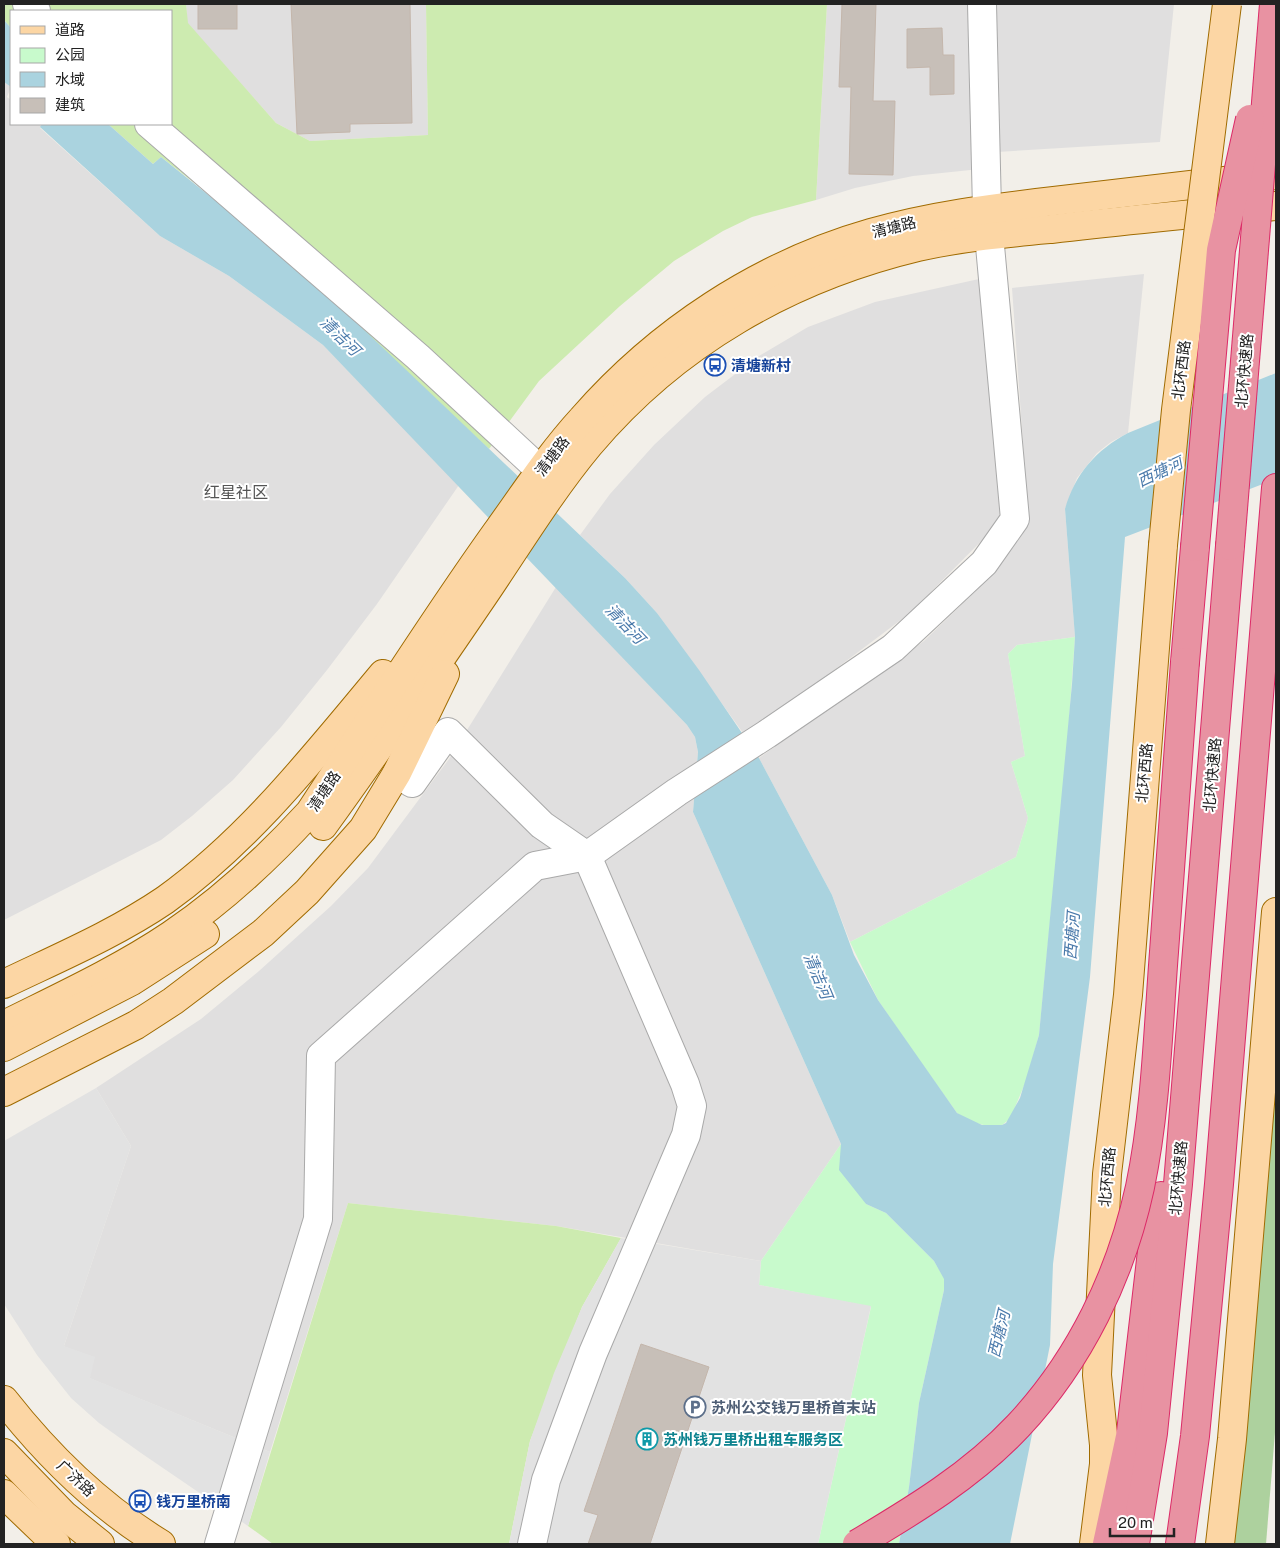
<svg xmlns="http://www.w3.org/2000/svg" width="1280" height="1548" font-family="'Public Sans','Noto Sans SC',sans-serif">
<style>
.residential{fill:#e0dfdf}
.grass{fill:#cdebb0}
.forest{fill:#add19e}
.park{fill:#c8facc}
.parking{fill:#e2e2e2}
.water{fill:#aad3df}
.building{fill:#c7bfb8;stroke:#c4b6ab}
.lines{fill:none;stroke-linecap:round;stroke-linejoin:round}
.minor-casing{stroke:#a9a9a9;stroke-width:30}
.major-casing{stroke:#a06b00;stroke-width:30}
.highway-casing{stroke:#dc2a67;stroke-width:30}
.minor{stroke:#fff;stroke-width:28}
.major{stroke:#fcd6a4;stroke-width:28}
.highway{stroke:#e892a2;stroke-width:28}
.major-bridge-casing{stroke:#a06b00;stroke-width:30;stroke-linecap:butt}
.highway-bridge-casing{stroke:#dc2a67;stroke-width:30;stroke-linecap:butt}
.major-bridge{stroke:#fcd6a4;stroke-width:28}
.highway-bridge{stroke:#e892a2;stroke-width:28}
.labels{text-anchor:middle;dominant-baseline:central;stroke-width:4;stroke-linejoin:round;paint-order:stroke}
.street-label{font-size:15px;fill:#222;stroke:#fff}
.transit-label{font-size:15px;font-weight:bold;fill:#164399;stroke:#fff;text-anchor:start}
.service-label{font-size:15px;font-weight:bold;fill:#4e5e75;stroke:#fff;text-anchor:start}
.culture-label{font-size:15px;font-weight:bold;fill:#0d838f;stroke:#fff;text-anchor:start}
.water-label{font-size:16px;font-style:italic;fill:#4a7aab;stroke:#fff}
.neighbourhood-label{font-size:16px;fill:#555;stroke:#fff}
</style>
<rect width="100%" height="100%" fill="#f2efe9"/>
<g class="residential">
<path d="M186 4H426L428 135 310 141 276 123 187 23Z"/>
<path d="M827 4H1174L1160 142 980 153V169L913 176 855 188 816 200Z"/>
<path d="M4 82 11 87 7 97 11 100V124H42L40 128 160 236 229 276 323 345 459 485 377 604 327 670 281 727 233 780 192 816 161 840 4 920Z"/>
<path d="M1144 274 1128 433 1111 442 1097 453 1077 478 1065 509 1075 637 1017 645 1008 654 1025 756 1011 762 1028 818 1016 857 850 942 832 895 759 758 924 641 990 577 1010 550 1028 514 1012 288Z"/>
<path d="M988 277 1005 517 910 613 801 695 743 733 657 613 625 578 580 535 610 494 654 445 705 397 759 356 808 327 875 302Z"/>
<path d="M556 587 687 725 695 737 698 752 693 812 841 1144 761 1261 556 1226 348 1203 270 1452 89 1378 64 1346 131 1146 96 1088 201 1019 259 971 331 906 368 868 449 759Z"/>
</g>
<g class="grass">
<path d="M4 4H186L188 23 276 123 310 141 428 135 426 4H827L816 200 752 217 723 231 674 261 620 306 539 381 489 449 234 214 161 157 153 164 108 124H171V11H11V28L4 20Z"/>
<path d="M348 1203 556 1226 621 1238 582 1307 530 1441 509 1544H273L248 1526Z"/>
</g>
<path class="forest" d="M1276 1055V1420L1266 1544H1234Z"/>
<g class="park">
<path d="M1075 637 1067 749 1039 1035 1026 1081 1010 1119 1002 1125 988 1126 971 1122 957 1113 917 1057 878 1000 850 942 1016 857 1028 818 1011 762 1025 756 1008 654 1017 645Z"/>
<path d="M841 1144 842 1158 866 1204 886 1213 934 1261 944 1278V1290L919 1403 909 1487 899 1544H818L871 1307 759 1285 761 1261Z"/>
</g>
<g class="parking">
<path d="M96 1088 131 1146 64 1346 95 1357 90 1378 270 1452 248 1526 141 1453 99 1423 71 1398 37 1355 4 1304V1141Z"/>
<path d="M621 1238 761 1261 759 1285 871 1306 818 1544H509L530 1441 554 1373 582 1307Z"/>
</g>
<g class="water">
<path d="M4 20 11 28V87L4 82Z"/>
<path d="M42 124H108L153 164 161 157 298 267 625 578 657 613 699 670 759 758 832 895 854 955 878 1000 957 1113 982 1125H1002L1006 1123 1020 1098 1039 1035 1072 684 1075 637 1065 509C1075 474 1096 450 1128 433L1276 373V479L1125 537 1090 977 1053 1264 1050 1345 1010 1544H899L909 1487 919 1403 944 1290V1279L934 1261 886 1213 866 1204 839 1170 841 1144 693 812 698 752 695 737 687 725 323 345 229 276 160 236 40 127Z"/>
</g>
<g class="building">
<rect x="198" y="4" width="39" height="25"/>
<path d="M291 4H410L412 123 350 124V132L297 134Z"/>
<path d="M842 4H876L873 101H895L893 175 849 174 851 87H839Z"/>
<path d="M942 28 943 55H954V94L930 95V67L907 68V29Z"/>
<path d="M641 1344 709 1367 650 1544H588L598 1515 584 1511Z"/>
</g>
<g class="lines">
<g class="minor-casing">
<g id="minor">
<path d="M27 4 36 11"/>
<path d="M982 4 987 209"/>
<path d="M149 124 418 357 541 471"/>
<path d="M397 773 412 783 448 732 542 825 587 856 685 1084 692 1106 686 1135 593 1353 546 1480 532 1544"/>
<path d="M219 1544 318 1219 321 1056 535 866 587 856 677 792 767 734 893 648 984 563 1015 519 989 235"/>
</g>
</g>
<g class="major-casing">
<g id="major">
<path d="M323 826C378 750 431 673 484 595 518 545 550 492 589 445 675 343 789 278 918 247 962 237 1007 233 1051 229 1126 220 1201 213 1276 206"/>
<path d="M4 984C58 958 115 934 165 900 250 839 316 754 383 674"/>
<path d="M4 1025C60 997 119 970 171 935 223 900 268 858 310 812 371 719 431 624 496 533 524 494 550 454 582 419 658 332 759 265 871 233 930 216 992 208 1054 201 1128 192 1202 184 1276 175"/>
<path d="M4 1047 132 981 205 934"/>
<path d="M4 1092 136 1025 173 1001 263 933 307 892 363 829 397 773 445 674"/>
<path d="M4 1400C48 1456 100 1507 161 1544"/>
<path d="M4 1453 64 1515 100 1544"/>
<path d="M4 1494 56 1544"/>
<path d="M1094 1544 1104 1464V1445L1097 1375 1107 1174 1128 995 1163 545"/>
<path d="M1220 1544 1232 1439 1276 912"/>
</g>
</g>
<g class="highway-casing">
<g id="highway">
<path d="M1185 662 1195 547"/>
<path d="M1107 1544 1131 1432 1154 1234 1161 1196"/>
<path d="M1135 1544 1153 1433 1178 1184 1230 546"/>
<path d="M1180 1544 1195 1436 1219 1184 1276 488"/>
</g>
</g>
<use href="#minor" class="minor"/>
<use href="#major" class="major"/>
<use href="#highway" class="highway"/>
<g class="major-bridge-casing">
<path id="major-bridge" d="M1163 545 1176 410 1227 4"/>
</g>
<g class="highway-bridge-casing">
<g id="highway-bridge">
<path d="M1230 546 1274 4"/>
<path d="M1195 547 1221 250 1250 119"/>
<path d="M857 1544C914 1510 972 1475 1018 1426 1080 1360 1121 1275 1140 1187 1156 1110 1158 1030 1164 952 1171 855 1178 758 1185 662"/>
</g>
</g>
<use href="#major-bridge" class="major-bridge"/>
<use href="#highway-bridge" class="highway-bridge"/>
</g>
<defs>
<g id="bus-ring" transform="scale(1.125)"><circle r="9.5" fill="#fff" stroke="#1a4fb4" stroke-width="1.5"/><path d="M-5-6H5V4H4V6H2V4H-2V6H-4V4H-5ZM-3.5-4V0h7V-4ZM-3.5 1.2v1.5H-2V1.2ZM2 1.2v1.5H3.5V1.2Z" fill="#1a4fb4"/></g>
<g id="parking-ring" transform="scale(1.125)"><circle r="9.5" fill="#fff" stroke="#5c6f8a" stroke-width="1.5"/><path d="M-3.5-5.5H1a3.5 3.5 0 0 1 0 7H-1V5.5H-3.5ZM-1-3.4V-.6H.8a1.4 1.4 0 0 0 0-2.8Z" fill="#5c6f8a"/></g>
<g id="building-ring" transform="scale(1.125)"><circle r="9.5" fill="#fff" stroke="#0f9aa8" stroke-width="1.5"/><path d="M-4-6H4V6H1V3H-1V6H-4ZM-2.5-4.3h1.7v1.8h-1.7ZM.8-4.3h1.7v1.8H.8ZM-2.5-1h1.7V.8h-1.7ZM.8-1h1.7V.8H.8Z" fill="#0f9aa8"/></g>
</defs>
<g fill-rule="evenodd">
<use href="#bus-ring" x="715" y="365"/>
<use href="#parking-ring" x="695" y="1407"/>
<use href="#building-ring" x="647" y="1439"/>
<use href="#bus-ring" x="140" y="1501"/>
</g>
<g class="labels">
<g class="street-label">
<text transform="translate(894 227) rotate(-14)">清塘路</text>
<text transform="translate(1181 370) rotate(-83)">北环西路</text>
<text transform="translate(1244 371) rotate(-85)">北环快速路</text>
<text transform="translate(552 456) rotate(-53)">清塘路</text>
<text transform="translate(1144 773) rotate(-85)">北环西路</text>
<text transform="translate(1212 775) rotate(-85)">北环快速路</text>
<text transform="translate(324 791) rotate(-56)">清塘路</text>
<text transform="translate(1107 1177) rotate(-85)">北环西路</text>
<text transform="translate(1178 1178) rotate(-85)">北环快速路</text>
<text transform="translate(76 1478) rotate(43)">广济路</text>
</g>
<g class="transit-label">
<text x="731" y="365">清塘新村</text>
<text x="156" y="1501">钱万里桥南</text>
</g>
<g class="service-label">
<text x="711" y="1407">苏州公交钱万里桥首末站</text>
</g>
<g class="culture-label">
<text x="663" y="1439">苏州钱万里桥出租车服务区</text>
</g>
<g class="water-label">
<text transform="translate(340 336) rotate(44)">清洁河</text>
<text transform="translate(1160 472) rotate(-25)">西塘河</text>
<text transform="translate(625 624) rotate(46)">清洁河</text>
<text transform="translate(1072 936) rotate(-86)">西塘河</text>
<text transform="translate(818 976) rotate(67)">清洁河</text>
<text transform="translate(999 1334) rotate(-77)">西塘河</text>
</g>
<g class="neighbourhood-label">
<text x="236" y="492">红星社区</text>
</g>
</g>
<rect width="1280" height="1548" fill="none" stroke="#222222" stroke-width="10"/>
<rect x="10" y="10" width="162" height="115" fill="#ffffff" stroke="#a7a7a7"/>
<rect x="20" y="26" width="25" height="8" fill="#fcd6a4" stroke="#a7a7a7"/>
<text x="55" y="35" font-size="15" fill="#222222">道路</text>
<rect x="20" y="48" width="25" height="15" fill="#c8facc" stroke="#a7a7a7"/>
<text x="55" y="60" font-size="15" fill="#222222">公园</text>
<rect x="20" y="72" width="25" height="15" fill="#aad3df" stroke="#a7a7a7"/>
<text x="55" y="85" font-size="15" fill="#222222">水域</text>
<rect x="20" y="98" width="25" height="15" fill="#c7bfb8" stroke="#a7a7a7"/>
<text x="55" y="110" font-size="15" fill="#222222">建筑</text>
<path d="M1110 1528v8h64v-8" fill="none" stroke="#222222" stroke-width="2.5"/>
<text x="1118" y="1528" font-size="15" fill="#222222" stroke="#ffffff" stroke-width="4" paint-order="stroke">20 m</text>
</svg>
